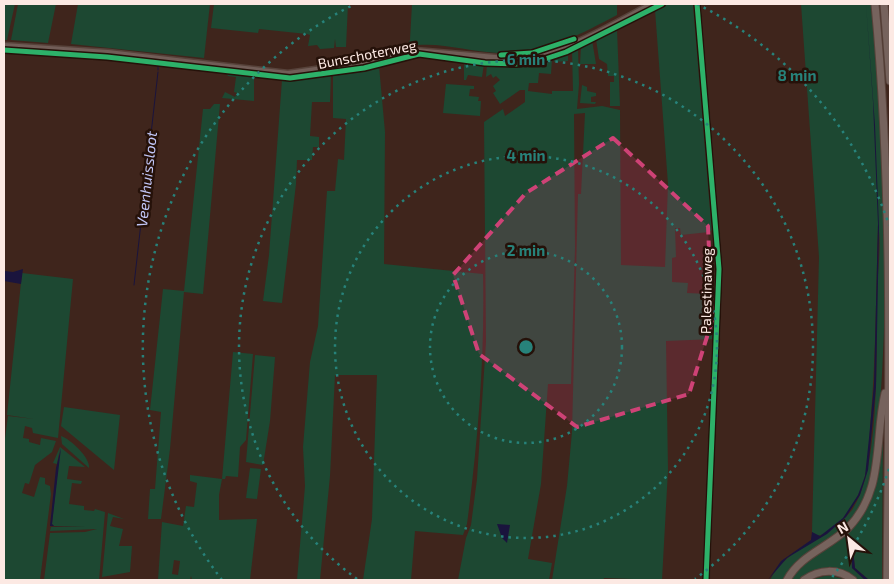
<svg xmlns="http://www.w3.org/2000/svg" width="894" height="584" font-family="'Exo 2',sans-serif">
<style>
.green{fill:#1d4832;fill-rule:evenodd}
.water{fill:#1a143d}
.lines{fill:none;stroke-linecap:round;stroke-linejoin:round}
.stream{stroke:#1a143d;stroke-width:1}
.minor-casing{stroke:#57423a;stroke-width:8}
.major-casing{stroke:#57423a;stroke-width:9}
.highway-casing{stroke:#57423a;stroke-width:9}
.minor{stroke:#6d5f59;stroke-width:5}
.major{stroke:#715d57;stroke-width:6}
.highway{stroke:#76635d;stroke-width:7}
.cycleway-casing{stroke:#251109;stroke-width:8}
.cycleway{stroke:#2db169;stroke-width:5}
.marked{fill:#ce4276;fill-opacity:0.2;stroke:#ce4276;stroke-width:4;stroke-dasharray:10 6;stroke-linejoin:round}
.ring{fill:none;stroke:#27827a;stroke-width:2.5;stroke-dasharray:2.5 5}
.labels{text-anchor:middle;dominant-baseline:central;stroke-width:5;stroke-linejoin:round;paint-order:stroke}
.street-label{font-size:14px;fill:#fce9e3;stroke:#251109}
.water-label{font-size:15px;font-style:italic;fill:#c0c5f5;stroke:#251109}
.centre{fill:#27827a;stroke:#251109;stroke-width:2.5}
.ring-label{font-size:15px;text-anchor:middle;font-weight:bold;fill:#27827a;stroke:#251109;stroke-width:5;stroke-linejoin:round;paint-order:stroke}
</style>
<rect width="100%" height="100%" fill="#3f251c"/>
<g class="green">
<path d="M4 4H15L7 40H4Z"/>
<path d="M18 4H56L48 43 11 40Z"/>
<path d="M78 4H210L204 58 71 44Z"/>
<path d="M214 4H348L346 47H336L335 39 334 48 320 49 317 45 308 46 310 35 307 34 259 29 258 33 211 28Z"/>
<path d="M412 4H617V15C579 35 541 56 498 53 467 52 437 40 406 47L410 40Z"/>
<path d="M667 4H695L714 228 709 232 681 235 680 228H675L676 257 672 258V282L688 283 687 293 708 294 707 311H715V339L666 341 668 470 662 580 604 578 603 580H552L567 486 572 432 578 194H581L585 113 574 114 575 248 571 384H548L541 484 528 559 552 563 549 580H458L466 538 471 525 477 479 486 342 484 122 503 109 505 116 525 102V90H520L500 104 493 93 496 91 493 86 500 80 496 76 493 78 491 74 486 77 487 64 522 66 552 59 551 74 539 73 538 83H529L528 91 552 94V91H573L572 50 578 47 579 84 577 109 602 106 620 110 621 265 665 267 668 184 655 10Z"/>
<path d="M801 4H871C884 137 890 272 880 405 878 433 879 469 866 495 858 512 846 527 830 538 812 551 794 559 783 580H770C787 546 829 540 852 510 881 470 876 348 877 297 877 276 882 244 878 225 876 289 876 353 871 416 869 437 870 460 864 480 859 499 838 533 817 536L812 532 819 257Z"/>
<path d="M617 29 620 106H610V82H614V76H608L607 64 599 59 596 39Z"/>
<path d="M592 40 596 64H580L581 47Z"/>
<path d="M568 52V61L554 62 555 57Z"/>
<path d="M464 60 484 64 482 77 468 75 466 80H464Z"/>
<path d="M379 66 385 132 384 264 483 274C485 357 478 441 467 524L463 535 415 531 411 580H363L372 519 377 375H335L330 476 320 580H297L305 486 303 447 310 362 318 326 327 191H335L338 159 344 160 346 119 333 118V75Z"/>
<path d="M225 71 254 77V101L222 98 225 92 235 97 237 93 234 92 236 77 228 76Z"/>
<path d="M331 75 330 102H312L310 136 319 137V147H313L312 160H297L296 184 282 303 263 301 269 255 282 80Z"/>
<path d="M446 84 474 86V89H470L469 96 479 97 478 101H481L480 116 443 113Z"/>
<path d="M582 85 587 87V91L596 93V96L591 97V102H596L595 104 580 103Z"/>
<path d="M214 104H220L203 294 184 292 170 449 161 519H148L150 489H155L161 412 150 410 163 289 184 291 203 109H210Z"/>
<path d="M22 273 73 279 58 438 33 433 32 428 25 426 23 438 29 439V442L40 445 41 438 56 441 52 452 35 465 29 484 25 483 22 493 34 497 40 477 45 478V484L50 486 51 494 40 580H4V505L31 513 4 505V446L8 416 34 419 7 415Z"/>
<path d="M233 352 253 354 246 440 240 447 238 477 226 476 225 479H222L219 495V520L257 519 250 580H192L191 576 190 580H158L162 522 183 526 186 506 194 507 197 483 190 481V475L222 479ZM174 560 180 561 178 575 172 574Z"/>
<path d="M255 355 275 357 270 421 263 465 246 462Z"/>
<path d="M64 407 120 415 114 470 61 426Z"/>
<path d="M883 424 882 580H869L855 568 852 541 850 545 852 568 865 580H855L840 571 802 580H788L794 572 832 543 866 507Z"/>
<path d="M61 436C70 439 90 457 89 468L62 444Z"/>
<path d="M60 447 85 467 69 466 67 479 82 481 81 484 72 483 69 504 84 506V510L94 511 95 509 105 512 99 580H44L50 533 85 532 97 529 50 531 51 527H84L54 526 52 524 60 448 57 464 53 463Z"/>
<path d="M250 468 261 469 257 499 246 498Z"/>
<path d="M108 513 124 519 113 517 110 526 123 529 119 546H132L130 572 102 577Z"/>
<path d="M828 575 847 580H810Z"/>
</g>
<g class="water">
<path d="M866 4 875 125 879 227 876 387 868 470 860 495 846 517 827 534 787 558 768 580 781 561 811 540 812 532 820 536 843 518 858 495 865 476 869 438 874 384 878 224 873 102Z"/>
<path d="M23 269 21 284 4 281 5 271 13 272Z"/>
<path d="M61 448 52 524 54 526 85 527 50 526 56 468Z"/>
<path d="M497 524 510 525 507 543 502 538Z"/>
<path d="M852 540 855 568 869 580H865L852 568Z"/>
</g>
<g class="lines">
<g class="stream">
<path d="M4 52H9"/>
<path d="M65 56 104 59"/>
<path d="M109 60 135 63"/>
<path d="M139 63 158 66V70"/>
<path d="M134 285 158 72"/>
</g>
<g class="minor-casing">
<path id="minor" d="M697 4 719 269 706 580"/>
</g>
<g class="major-casing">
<path id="major" d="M4 46 108 53 288 74 371 62 415 51 518 60C566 54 611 26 653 4"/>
</g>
<g class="highway-casing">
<g id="highway">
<path d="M875 4C893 196 889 388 887 580"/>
<path d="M884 4 890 81"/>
<path d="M787 580C800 555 829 547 848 528 885 490 874 440 885 393"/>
<path d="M804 580C819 569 838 568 853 580"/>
</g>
</g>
<use href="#minor" class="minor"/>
<use href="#major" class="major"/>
<use href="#highway" class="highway"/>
<g class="cycleway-casing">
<g id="cycleway">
<path d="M697 4 719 269 706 580"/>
<path d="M4 50 107 57 290 78 364 68 419 54 485 63 516 64 542 60 566 52 662 4"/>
<path d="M501 55 532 53 574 39"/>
</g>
</g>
<use href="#cycleway" class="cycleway"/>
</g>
<path class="marked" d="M613 138 708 226 712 321 689 394 577 427 479 354 453 275 526 193Z"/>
<g class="ring">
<circle cx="526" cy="347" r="96"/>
<circle cx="526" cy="347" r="191"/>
<path d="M357 579A287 287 0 1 1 695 579"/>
<path d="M889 469A383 383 0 0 1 830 580M222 580A383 383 0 0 1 355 4M697 4A383 383 0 0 1 889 225"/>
</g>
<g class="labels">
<g class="street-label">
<text transform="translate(367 54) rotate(-11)">Bunschoterweg</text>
<text transform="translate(706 291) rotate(-89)">Palestinaweg</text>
</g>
<g class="water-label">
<text transform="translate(146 179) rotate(-84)">Veenhuissloot</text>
</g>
</g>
<circle cx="526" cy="347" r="8" class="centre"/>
<g class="ring-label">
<text x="526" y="65">6 min</text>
<text x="797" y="81">8 min</text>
<text x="526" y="161">4 min</text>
<text x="526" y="256">2 min</text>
</g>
<rect width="894" height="584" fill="none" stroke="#fce9e3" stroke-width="10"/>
<g transform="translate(849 539) rotate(331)" stroke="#251109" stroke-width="4" paint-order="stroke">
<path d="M0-4L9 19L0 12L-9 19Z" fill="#fce9e3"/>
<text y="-8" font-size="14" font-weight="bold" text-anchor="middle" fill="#fce9e3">N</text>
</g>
</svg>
